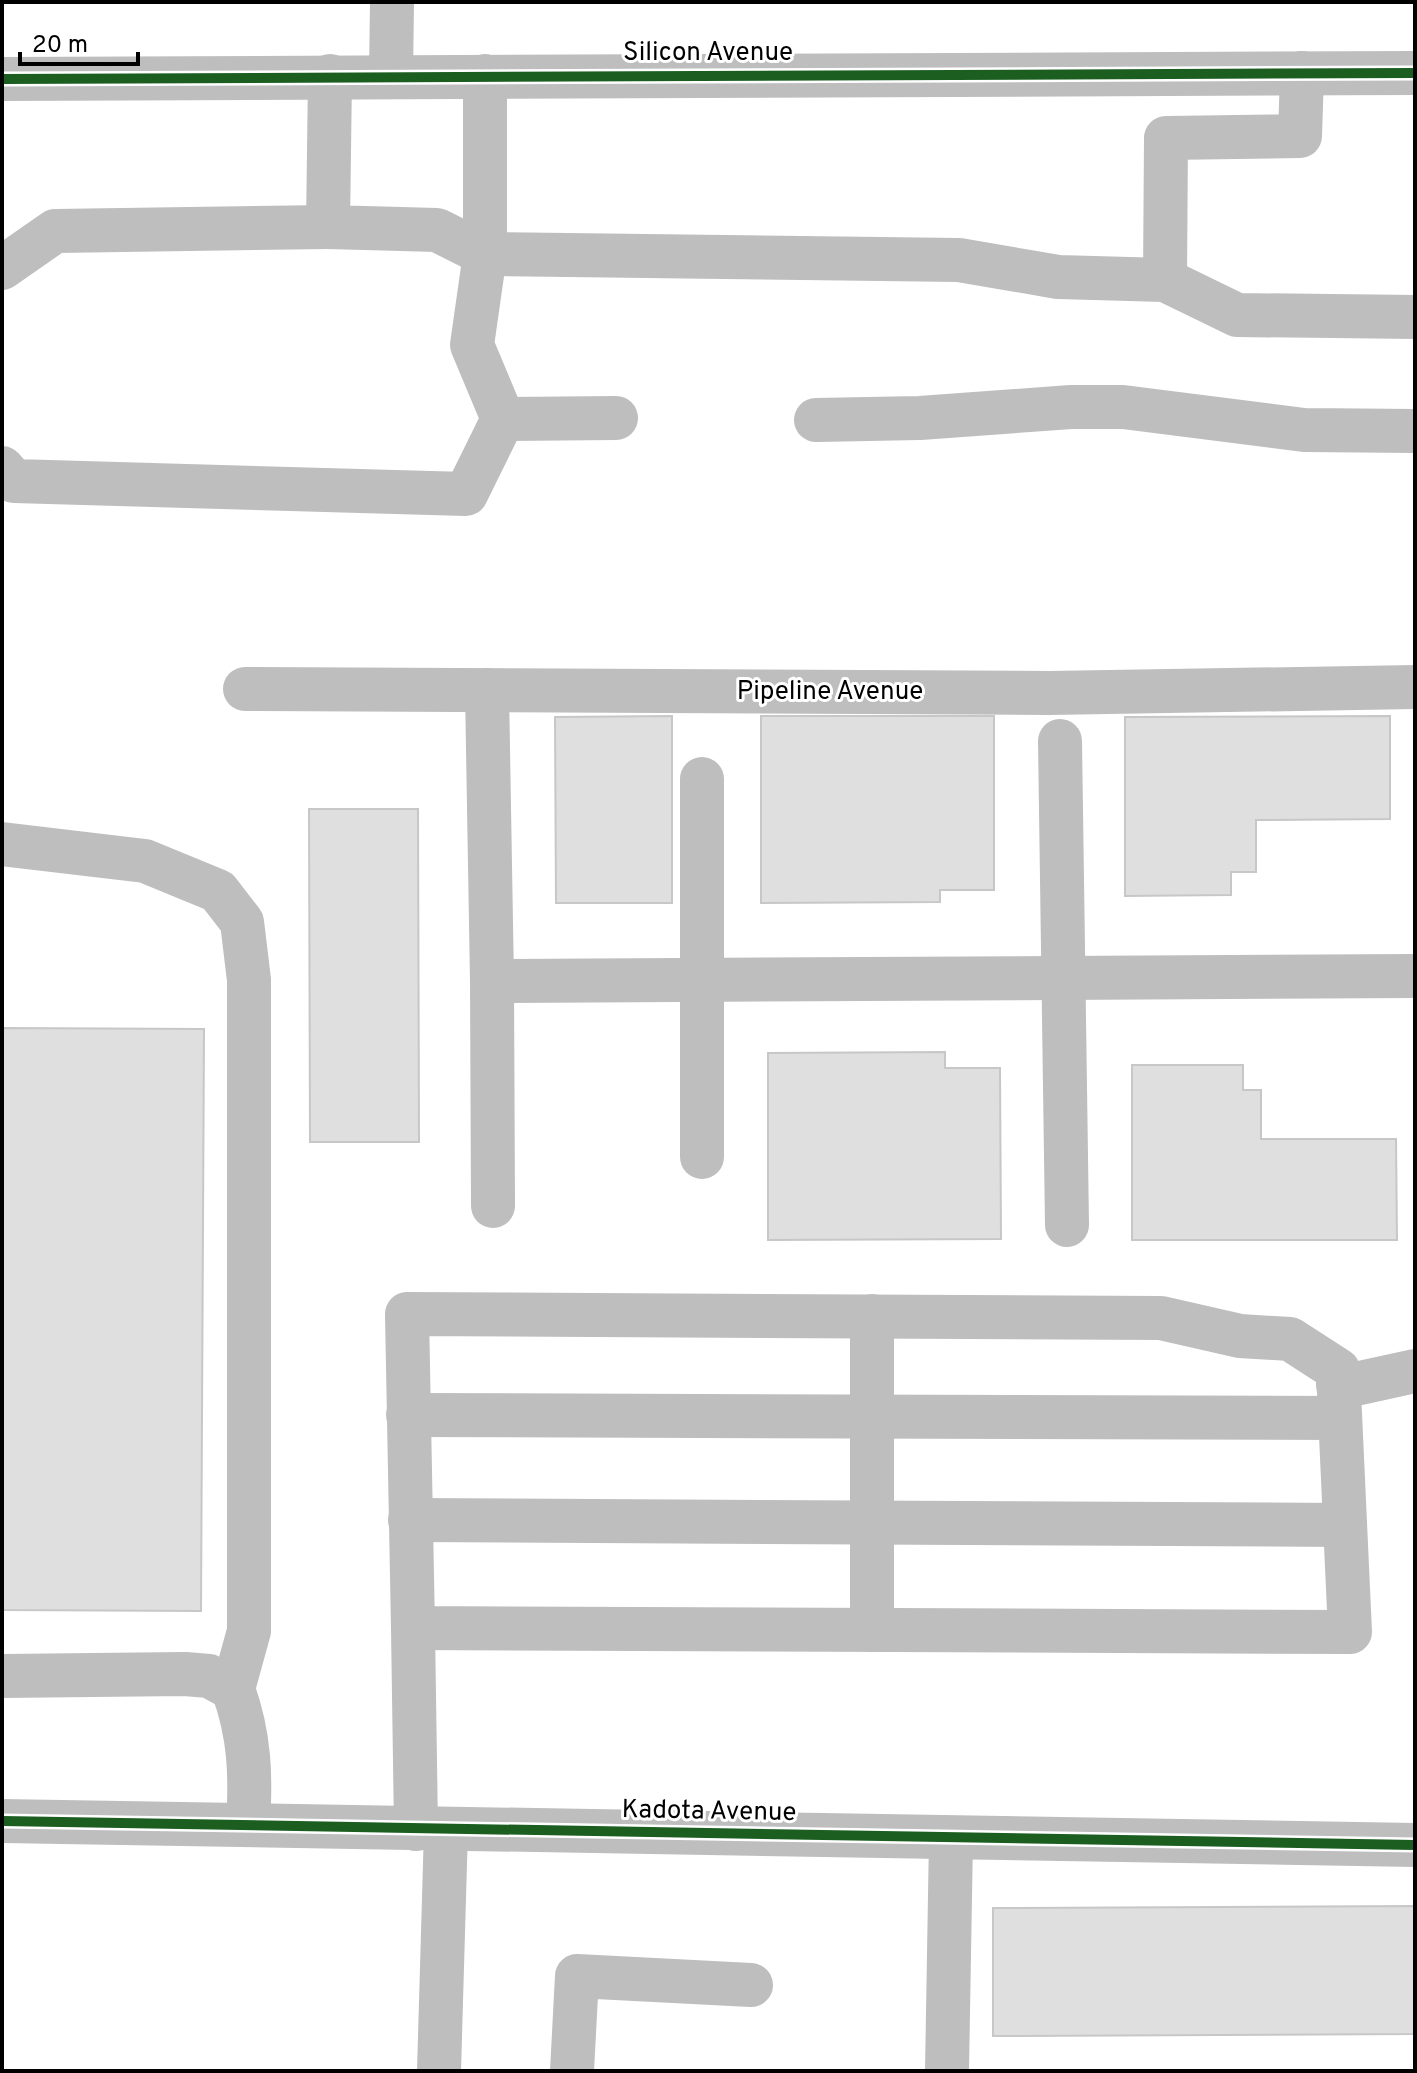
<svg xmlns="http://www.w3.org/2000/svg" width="1417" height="2073" font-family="Overpass,sans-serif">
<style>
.building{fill:#dfdfdf;stroke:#c7c7c7;stroke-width:2}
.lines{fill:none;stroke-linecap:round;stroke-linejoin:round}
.minor{stroke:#bebebe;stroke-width:44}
.cycleway-casing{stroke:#fff;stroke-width:15}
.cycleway{stroke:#1b5e20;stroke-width:10}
.labels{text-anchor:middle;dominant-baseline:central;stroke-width:6;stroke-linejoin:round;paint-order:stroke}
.street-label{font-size:26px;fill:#000;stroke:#fff}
</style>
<rect width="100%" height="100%" fill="#fff"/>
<g class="building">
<path d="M672 716V903H556L555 717Z"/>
<path d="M761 716H994V890H940V902L761 903Z"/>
<path d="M1390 716V819L1256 820V872H1231V895L1125 896V717Z"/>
<path d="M309 809H418L419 1142H310Z"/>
<path d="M2 1028 204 1029 201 1611 2 1610Z"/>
<path d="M945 1052V1068H1000L1001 1239 768 1240V1053Z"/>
<path d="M1132 1065H1243V1090H1261V1139H1396L1397 1240H1132Z"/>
<path d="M1415 1906V2034L993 2036V1908Z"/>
</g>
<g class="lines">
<g class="minor">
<path d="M391 75 392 2"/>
<path d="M330 76 328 227 437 230 485 254 472 345 503 419"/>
<path d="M485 76V254L959 260 1058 277 1165 280 1237 315 1415 317"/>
<path d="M2 79 1415 73"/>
<path d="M2 268 55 231 328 227"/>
<path d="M1165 280 1166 138 1300 136 1302 73"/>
<path d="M816 420 920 418 1071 407H1123L1304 430 1415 431"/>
<path d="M2 468 14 481 466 494 503 419 616 418"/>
<path d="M245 689 1049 693 1415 687"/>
<path d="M487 690 492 981 1415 976"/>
<path d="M1060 741 1067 1225"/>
<path d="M2 844 145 861 218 891 242 922 249 980V1631L233 1689"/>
<path d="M492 981 493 1206"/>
<path d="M702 1157V779"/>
<path d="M407 1314 1161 1318 1240 1336 1290 1339 1338 1370 1350 1632 413 1628Z"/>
<path d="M1338 1385 1360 1383 1415 1371"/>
<path d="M408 1415 1340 1418"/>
<path d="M410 1520 1345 1525"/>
<path d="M413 1628 416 1829"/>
<path d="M872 1630V1316"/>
<path d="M2 1676 185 1674 209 1676 233 1689C250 1736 251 1776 248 1825"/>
<path d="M2 1821 1415 1845"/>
<path d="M439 2071 446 1829"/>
<path d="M572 2071 577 1976 751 1985"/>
<path d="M947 2071 951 1838"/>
</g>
<g class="cycleway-casing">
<g id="cycleway">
<path d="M2 79 1415 73"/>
<path d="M2 1821 1415 1845"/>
</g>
</g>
<use href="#cycleway" class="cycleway"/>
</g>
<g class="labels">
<g class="street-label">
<text x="708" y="53">Silicon Avenue</text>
<text x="830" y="692">Pipeline Avenue</text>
<text transform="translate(709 1812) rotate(1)">Kadota Avenue</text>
</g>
</g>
<rect width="1417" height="2073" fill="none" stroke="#000000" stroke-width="8"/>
<path d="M20 52v12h118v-12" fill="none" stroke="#000000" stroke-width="4"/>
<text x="32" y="52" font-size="24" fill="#000000" stroke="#ffffff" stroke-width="6" paint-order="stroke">20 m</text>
</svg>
